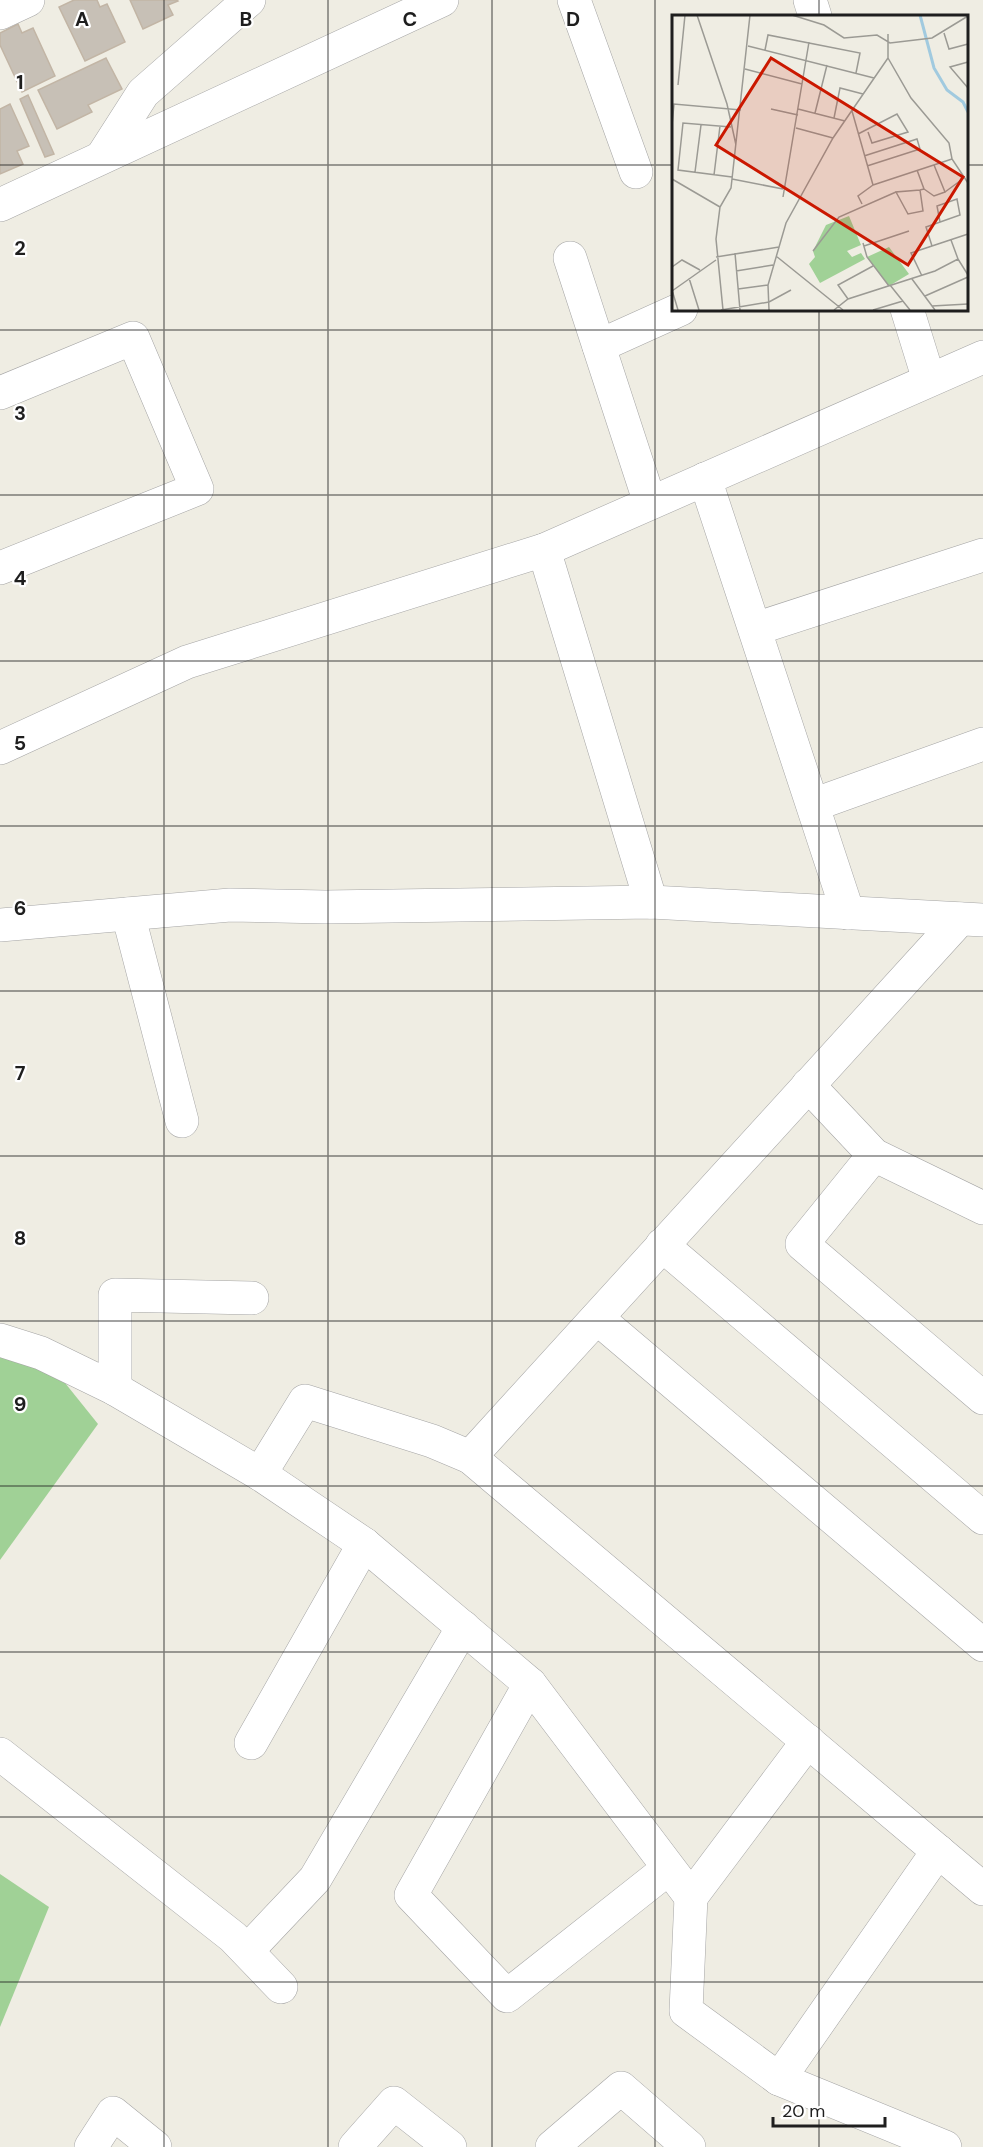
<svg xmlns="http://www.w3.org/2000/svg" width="983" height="2147" font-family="'DM Sans',sans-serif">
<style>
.forest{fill:#a0d196}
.building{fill:#c7c0b6;stroke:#c2b5a5;stroke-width:1.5}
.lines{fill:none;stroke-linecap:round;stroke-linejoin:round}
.minor-casing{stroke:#a5a5a5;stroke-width:34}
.minor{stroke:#fff;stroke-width:33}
.grid{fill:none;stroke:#1e1e1e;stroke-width:1.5;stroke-opacity:0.55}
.inset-river{fill:none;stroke:#a1cadf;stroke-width:3}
.inset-road{fill:none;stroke:#9b9a94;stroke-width:1.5}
.view{fill:#cb1800;fill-opacity:0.15;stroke:#cb1800;stroke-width:3}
.inset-edge{fill:none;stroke:#1e1e1e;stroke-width:3}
.grid-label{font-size:20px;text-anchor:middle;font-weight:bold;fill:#1e1e1e;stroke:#fff;stroke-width:4.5;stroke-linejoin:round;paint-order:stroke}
</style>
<rect width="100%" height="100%" fill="#efede3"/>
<g class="forest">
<path d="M0 1331 41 1353 98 1424 0 1560Z"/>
<path d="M0 1874 49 1907 0 2027Z"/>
</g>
<g class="building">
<path d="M74 0H97L100 7 107 4 125 42 85 61 59 7Z"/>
<path d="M130 0H177L178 1 168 5 173 15 143 29Z"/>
<path d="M18 24 22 33 33 28 55 76 22 92 0 45V33Z"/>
<path d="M106 58 122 89 88 105 92 112 57 129 38 90Z"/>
<path d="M28 95 54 154 45 157 20 99Z"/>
<path d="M10 104 29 146 17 151 23 164 0 174V109Z"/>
</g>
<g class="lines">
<g class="minor-casing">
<g id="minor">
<path d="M574 0 636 172"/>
<path d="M810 0 815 16"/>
<path d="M0 13 28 0"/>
<path d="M102 157 143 93 249 0"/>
<path d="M0 205 442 0"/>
<path d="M570 258 650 503"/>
<path d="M907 309 929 380"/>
<path d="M599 346 681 309"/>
<path d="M0 393 133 338 197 489 0 568"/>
<path d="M705 479 848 913"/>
<path d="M544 550 651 902"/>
<path d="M755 629 983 555"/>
<path d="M0 748 187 662 544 550 983 357"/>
<path d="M813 805 983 744"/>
<path d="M128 914 182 1121"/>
<path d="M960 919 470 1457 983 1889"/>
<path d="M0 925 230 905 325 907 651 902 983 920"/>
<path d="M808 1085 874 1155 983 1208"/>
<path d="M874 1155 802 1244 983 1398"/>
<path d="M662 1245 983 1518"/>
<path d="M597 1318 983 1645"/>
<path d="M0 1340 41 1353 115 1389 260 1474 364 1544 530 1684"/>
<path d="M115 1389V1295L252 1298"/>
<path d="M260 1474 305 1401 432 1441 470 1457"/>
<path d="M251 1743 364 1544"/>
<path d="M0 1754 233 1937 281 1987"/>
<path d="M669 1868 507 1996 411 1895 530 1684 669 1868 691 1897 808 1741"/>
<path d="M691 1897 686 2011 779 2079 938 1851"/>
<path d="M247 1951 315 1879 463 1627"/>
<path d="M779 2079 945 2147"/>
<path d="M91 2147 113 2113 155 2147"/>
<path d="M355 2147 394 2103 450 2147"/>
<path d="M552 2147 621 2088 689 2147"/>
</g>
</g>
<use href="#minor" class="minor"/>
</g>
<path class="grid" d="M164 0V2147M328 0V2147M492 0V2147M655 0V2147M819 0V16M0 165H674M966 165H983M819 309V2147M0 330H983M0 495H983M0 661H983M0 826H983M0 991H983M0 1156H983M0 1321H983M0 1486H983M0 1652H983M0 1817H983M0 1982H983"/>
<g transform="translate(672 15)">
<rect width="296" height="296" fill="#efede3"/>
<path d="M177 201 189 230 175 236 180 242 189 238 193 244 148 268 137 249 143 242 141 236 154 210ZM217 232 237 259 217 271 195 242Z" fill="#a0d196"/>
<path class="inset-river" d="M248 0 262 53 275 75 291 87 296 97"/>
<path class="inset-road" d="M25 0 55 89 64 130M120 0 152 10 172 23 205 20 218 28 260 23 296 1M272 18 277 34 296 29M76 31 202 63M93 35 96 20 188 38 184 58M216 43 239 83 277 128 280 144 296 168M296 47 278 52 296 73M73 54 130 69M6 70 13 0M99 94 126 100M126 94 173 106M180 96 201 170 280 144M143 98 155 50M162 103 168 73 191 79M0 110 2 89 69 95M59 112 11 108 6 155 60 162M124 113 161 123M186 119 225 99 236 117 200 128 196 117M192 141 245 124 248 134 195 151M245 155 252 174 248 175 224 177 236 199 251 196 248 175M23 157 29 110M42 160 48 111M0 164 48 192M60 164 111 174M252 174 262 181 273 177 262 150M273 177 292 163M111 182 137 27M190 189 186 181 201 170M279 225 286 244M191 228 195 242 217 271M192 231 237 216M260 231 254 212 288 200 285 184 265 191 268 207M141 236 167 202 224 177M63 238 68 295M104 241 171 295M44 242 107 232M0 252 10 245 28 255M64 256 101 250M250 261 239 238 296 219M17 263 27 295M240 264 263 295M218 270 238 295M66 274 96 270M0 275 6 295M0 276 44 245M253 281 296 262M176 284 166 270 201 251M260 291 296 289M49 295 97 287 119 275M51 295 44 224 48 192 59 173 78 0M97 295 96 270 114 208 161 123 216 43V19M162 295 176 284 263 256 286 244 296 260M201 295 231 286"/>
<path class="view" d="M99 43 291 162 236 250 44 130Z"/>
<rect width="296" height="296" class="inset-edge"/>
</g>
<g class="grid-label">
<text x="82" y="26">A</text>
<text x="246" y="26">B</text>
<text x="410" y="26">C</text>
<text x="573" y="26">D</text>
<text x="20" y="89">1</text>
<text x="20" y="255">2</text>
<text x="20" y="420">3</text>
<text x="20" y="585">4</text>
<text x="20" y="750">5</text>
<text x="20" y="915">6</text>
<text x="20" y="1080">7</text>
<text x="20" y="1245">8</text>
<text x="20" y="1411">9</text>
</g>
<path d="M773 2117v9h112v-9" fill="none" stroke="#1e1e1e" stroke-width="3"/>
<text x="782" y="2117" font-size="18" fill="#1e1e1e" stroke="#ffffff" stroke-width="4.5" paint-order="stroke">20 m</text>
</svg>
